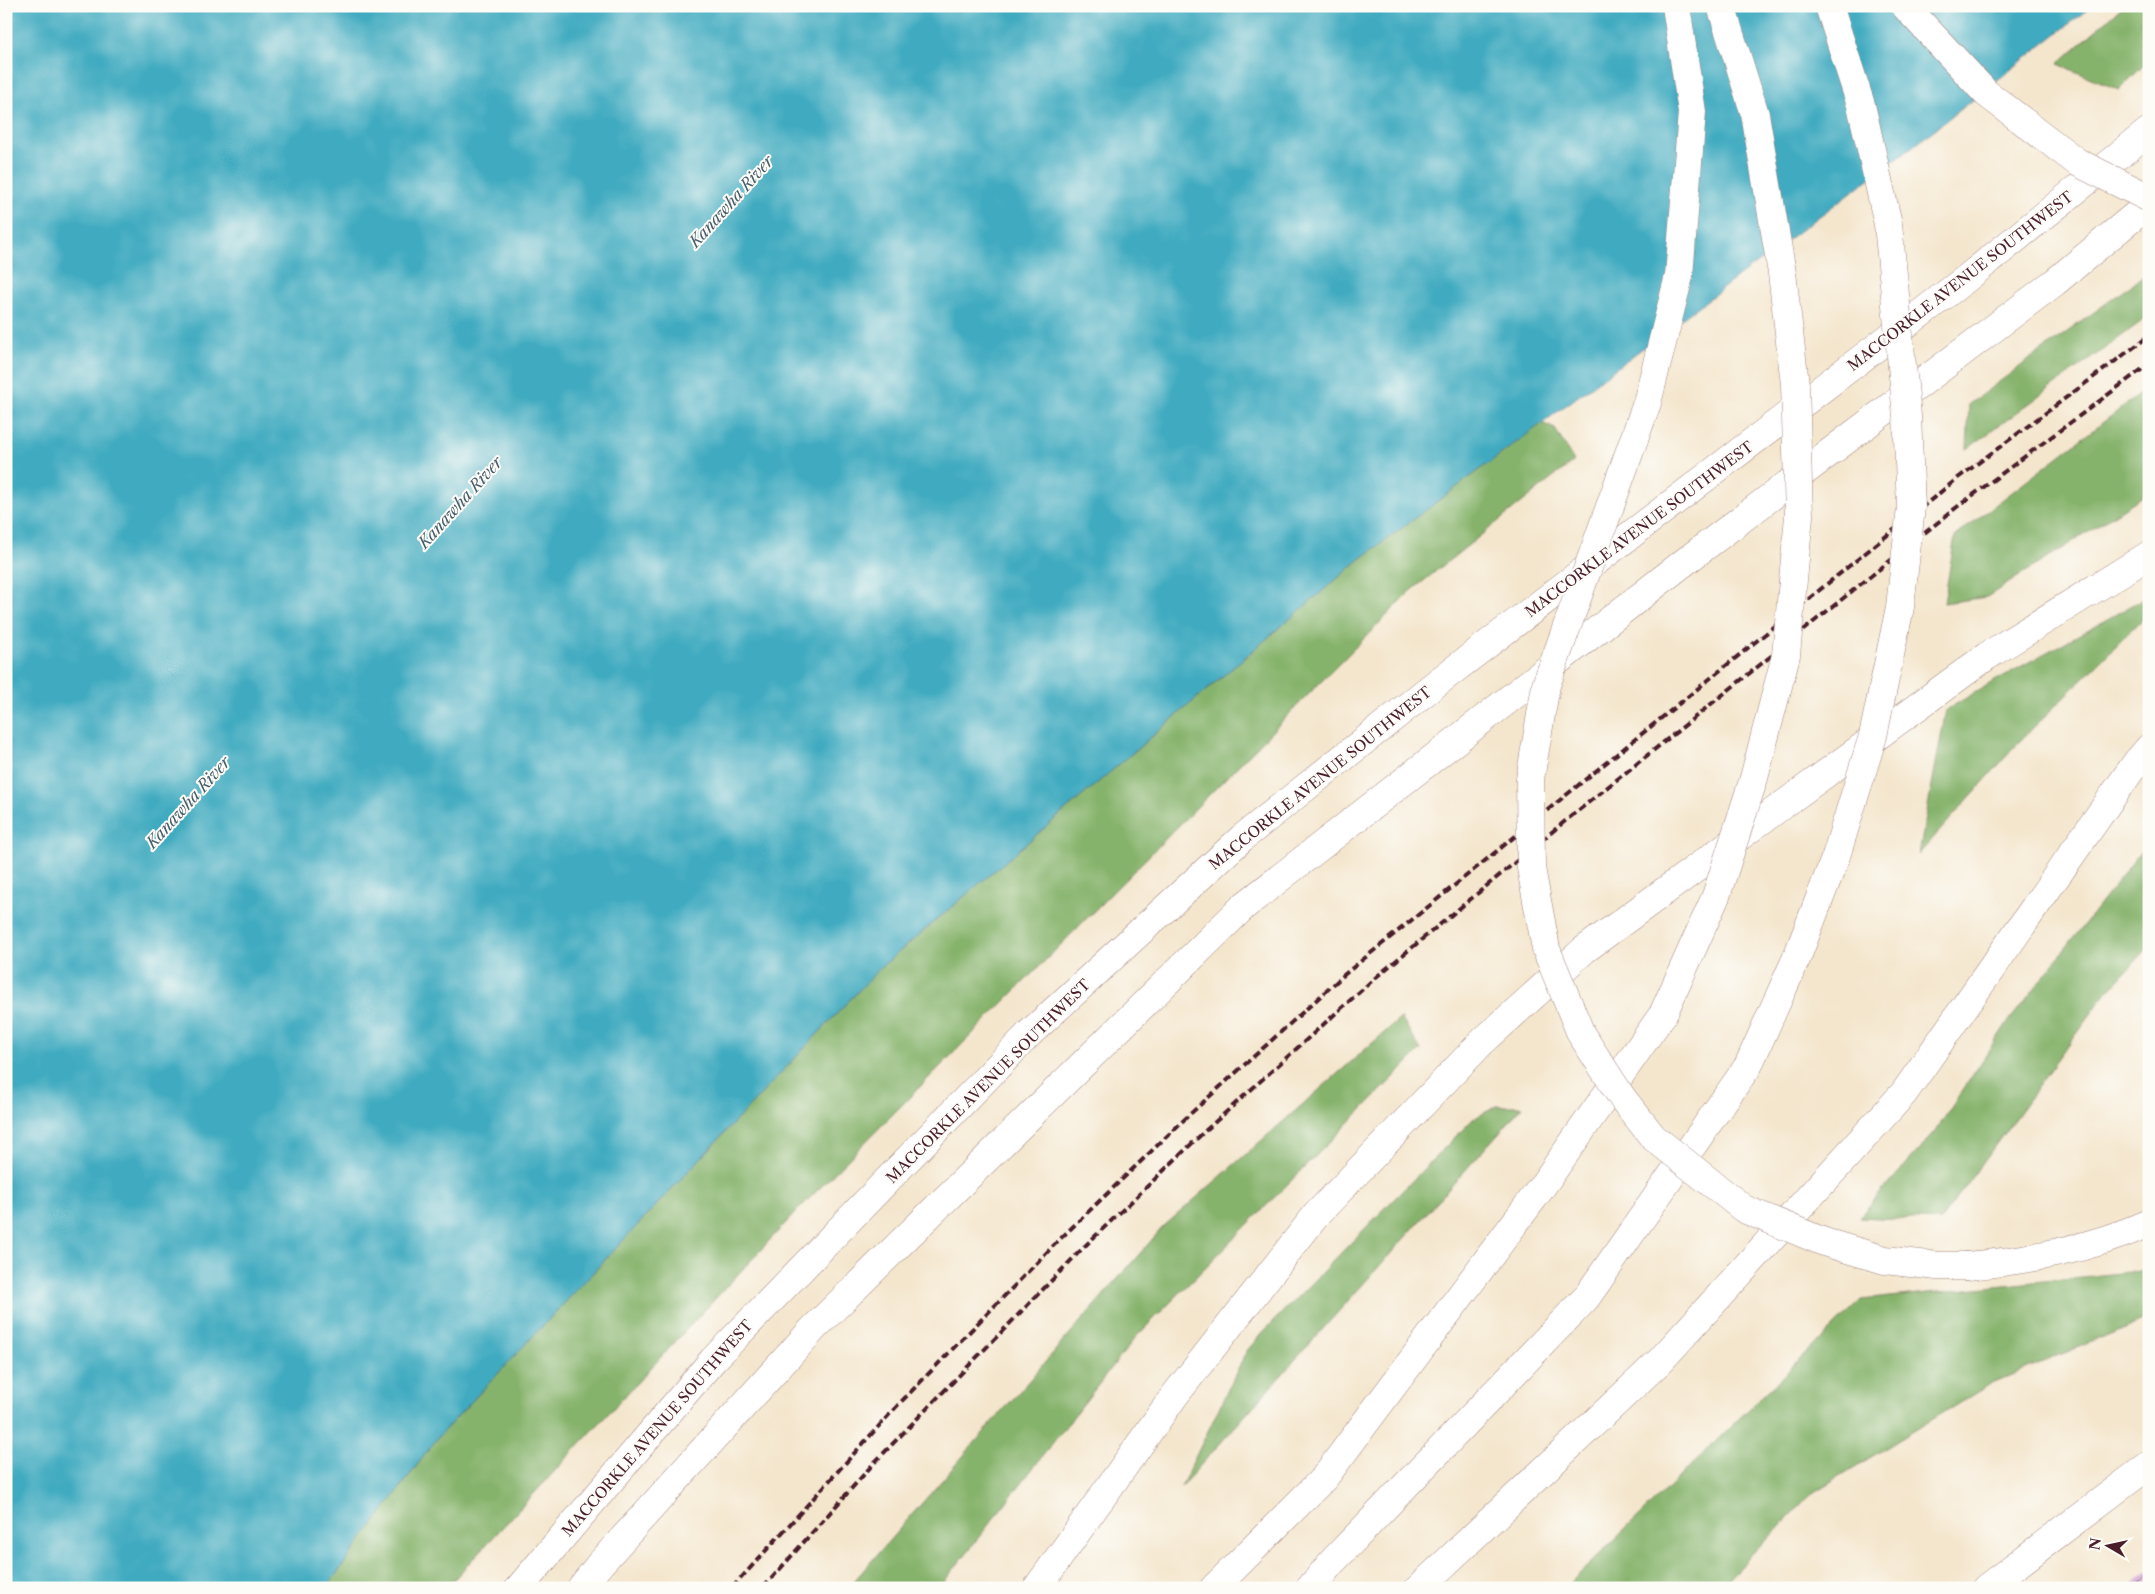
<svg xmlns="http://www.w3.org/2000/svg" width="2155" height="1594" font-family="'Libre Caslon Text',serif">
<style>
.forest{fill:#86b36c;stroke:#68694c}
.water{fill:#41aac0;stroke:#466476}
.building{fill:#ca99d0}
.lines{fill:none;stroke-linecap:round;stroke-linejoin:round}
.minor-casing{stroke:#9f827c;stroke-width:29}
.major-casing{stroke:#9f827c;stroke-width:29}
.highway-casing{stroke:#9f827c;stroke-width:29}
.minor{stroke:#fff;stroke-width:28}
.major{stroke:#fff;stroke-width:28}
.highway{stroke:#fff;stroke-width:28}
.rail{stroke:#4a1f2b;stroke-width:4;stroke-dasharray:8 4;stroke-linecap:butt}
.highway-bridge-casing{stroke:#9f827c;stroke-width:29;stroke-linecap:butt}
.highway-bridge{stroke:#fff;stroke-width:28}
.labels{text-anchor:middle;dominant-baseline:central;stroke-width:4;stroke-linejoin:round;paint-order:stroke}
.street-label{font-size:15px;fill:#4a1f2b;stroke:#fdfcf7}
.water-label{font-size:16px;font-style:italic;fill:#465e6e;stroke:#fdfcf7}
</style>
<rect width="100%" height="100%" fill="#fdfcf7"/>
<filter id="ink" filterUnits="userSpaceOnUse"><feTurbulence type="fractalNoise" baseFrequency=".02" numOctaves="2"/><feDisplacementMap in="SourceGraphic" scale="10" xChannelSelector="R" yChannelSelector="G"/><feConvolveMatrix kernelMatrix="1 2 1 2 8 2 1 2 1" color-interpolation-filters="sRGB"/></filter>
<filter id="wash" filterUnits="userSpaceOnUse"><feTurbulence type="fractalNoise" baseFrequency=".0096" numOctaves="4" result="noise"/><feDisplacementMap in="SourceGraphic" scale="20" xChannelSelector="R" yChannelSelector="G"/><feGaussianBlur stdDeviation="1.12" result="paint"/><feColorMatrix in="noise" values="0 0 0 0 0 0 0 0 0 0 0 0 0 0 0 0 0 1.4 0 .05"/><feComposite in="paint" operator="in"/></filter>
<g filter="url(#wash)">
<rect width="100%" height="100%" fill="#f4e6cd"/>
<g class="forest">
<path d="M2123 6H2149V60L2119 90 2058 64Z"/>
<path d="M2149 272V316L1967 449 1969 404Z"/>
<path d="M2149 387V492L1987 597 1944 603 1955 536Z"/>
<path d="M1542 423 1555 429 1574 461 1411 591 795 1213 446 1588H326L438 1437 879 969 1359 560Z"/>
<path d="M2149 596V613L2020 741 1919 854 1946 710 1991 683Z"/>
<path d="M2149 841V947L2106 993 1940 1221 1859 1217 1935 1132 2006 1025Z"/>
<path d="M1401 1018 1421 1050 1135 1338 939 1588H848L1163 1227Z"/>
<path d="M1497 1106H1523L1181 1487 1246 1352 1262 1333 1473 1119Z"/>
<path d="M2149 1270V1318L1992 1383 1814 1492 1719 1588H1565L1861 1300Z"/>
</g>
<path class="water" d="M6 6H2092L1916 144 1359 560 879 969 438 1437 326 1588H6Z"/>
<g id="blocks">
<path class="building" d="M2149 1570V1588H2126Z"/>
</g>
</g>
<g filter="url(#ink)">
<use href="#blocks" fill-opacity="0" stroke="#9f827c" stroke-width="1"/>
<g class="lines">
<g class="minor-casing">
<path id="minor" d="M1986 1588 2149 1465"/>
</g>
<g class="major-casing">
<g id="major">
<path d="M519 1588 713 1360 1030 1033 1242 838 1438 682 1967 278 2149 131"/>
<path d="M581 1588 599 1565 813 1329 1244 906 1682 564 2055 282 2149 204"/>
</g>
</g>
<g class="highway-casing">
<g id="highway">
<path d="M1967 1266C2029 1260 2091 1249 2149 1223"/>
<path d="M1037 1588 1175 1395 1317 1214 1482 1042 1584 950 1987 656 2149 555"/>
<path d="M1214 1588 1324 1478 1541 1188 1663 1014"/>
<path d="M1310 1588 1332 1562 1586 1298 1748 1066"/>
<path d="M1419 1588 1661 1360 1904 1093 2136 763 2149 748"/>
</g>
</g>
<use href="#minor" class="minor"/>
<use href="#major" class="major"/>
<use href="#highway" class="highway"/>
<g class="rail">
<path d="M732 1588 898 1405 1060 1239 1189 1115 1345 974 1958 478 2149 336"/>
<path d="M763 1588 875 1462 1087 1244 1205 1131 1375 978 1564 822 1957 507 2149 364"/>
</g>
<g class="highway-bridge-casing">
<g id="highway-bridge">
<path d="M1676 6 1692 112 1679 276 1647 403 1546 685 1530 779 1531 868 1546 949 1581 1034 1623 1099 1653 1137 1744 1209 1824 1242 1885 1260 1937 1266H1967"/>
<path d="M1905 6 1986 93 2077 162 2149 198"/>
<path d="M1663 1014 1716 896 1754 778 1786 655 1799 516 1795 384 1782 273 1755 114 1721 6"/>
<path d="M1748 1066 1797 957 1836 856 1873 736 1900 607 1911 507 1907 416 1888 224 1861 105 1829 6"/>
</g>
</g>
<use href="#highway-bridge" class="highway-bridge"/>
</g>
</g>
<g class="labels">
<g class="street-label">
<text transform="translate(1960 281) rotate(-38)">MACCORKLE AVENUE SOUTHWEST</text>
<text transform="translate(1639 529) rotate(-37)">MACCORKLE AVENUE SOUTHWEST</text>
<text transform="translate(1320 778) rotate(-39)">MACCORKLE AVENUE SOUTHWEST</text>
<text transform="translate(988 1081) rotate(-45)">MACCORKLE AVENUE SOUTHWEST</text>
<text transform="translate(657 1428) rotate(-49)">MACCORKLE AVENUE SOUTHWEST</text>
</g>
<g class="water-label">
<text transform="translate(731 201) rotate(-48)">Kanawha River</text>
<text transform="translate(460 502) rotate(-48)">Kanawha River</text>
<text transform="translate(188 802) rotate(-48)">Kanawha River</text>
</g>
</g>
<rect width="2155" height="1594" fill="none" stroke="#fdfcf7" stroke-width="25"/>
<g transform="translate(2108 1546) rotate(279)" stroke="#fdfcf7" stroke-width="4" paint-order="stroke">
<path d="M0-4L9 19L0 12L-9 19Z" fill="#4a1f2b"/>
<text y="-8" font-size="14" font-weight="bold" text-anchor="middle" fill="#4a1f2b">N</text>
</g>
</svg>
